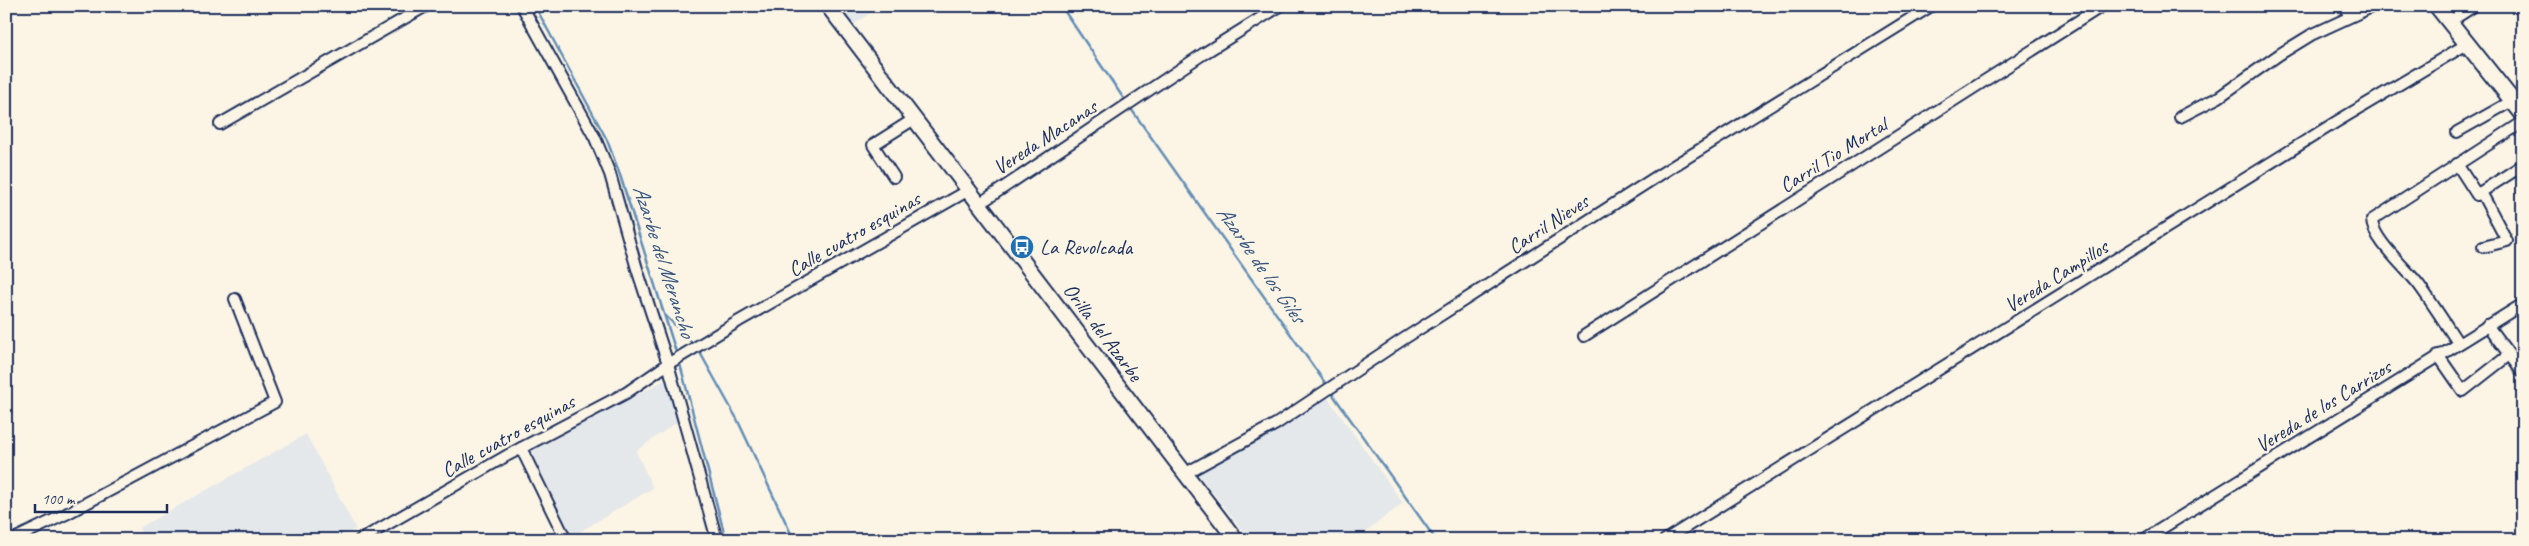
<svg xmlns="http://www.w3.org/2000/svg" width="2529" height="546" font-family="Caveat,sans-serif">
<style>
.built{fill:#e4e8ea}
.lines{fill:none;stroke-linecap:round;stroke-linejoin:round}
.stream{stroke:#628eb7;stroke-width:2.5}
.minor-casing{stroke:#1b2f5e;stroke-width:14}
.tertiary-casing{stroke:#1b2f5e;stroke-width:18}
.secondary-casing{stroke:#1b2f5e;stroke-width:19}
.minor{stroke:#fcf5e5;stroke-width:10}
.tertiary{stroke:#fcf5e5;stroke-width:14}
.secondary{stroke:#fcf5e5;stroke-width:15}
.labels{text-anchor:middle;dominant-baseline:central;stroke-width:5;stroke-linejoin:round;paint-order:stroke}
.street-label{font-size:21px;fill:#1b2f5e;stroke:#fcf5e5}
.poi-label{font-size:21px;fill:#1b2f5e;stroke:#fcf5e5;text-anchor:start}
.water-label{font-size:22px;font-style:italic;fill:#395783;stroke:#fcf5e5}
</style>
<rect width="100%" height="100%" fill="#fcf5e5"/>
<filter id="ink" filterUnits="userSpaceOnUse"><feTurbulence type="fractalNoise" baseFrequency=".02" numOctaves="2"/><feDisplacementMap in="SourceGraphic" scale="10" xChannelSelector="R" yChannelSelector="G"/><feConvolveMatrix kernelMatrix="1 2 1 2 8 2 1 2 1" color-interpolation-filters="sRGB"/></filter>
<g filter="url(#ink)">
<g class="built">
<path d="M839 6H880L852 26Z"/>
<path d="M667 379 677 422 636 451 653 488 566 540H560L519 456Z"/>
<path d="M1328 398 1403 503 1355 540H1250L1197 473Z"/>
<path d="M306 434 356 529 334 540H144L139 528Z"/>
</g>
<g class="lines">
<g class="stream">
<path d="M535 6 607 140 620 175 677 355"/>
<path d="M1061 6 1126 102"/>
<path d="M1129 106 1328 387"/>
<path d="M665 315 694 345"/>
<path d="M698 349 737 419 794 540"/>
<path d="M679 360 726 540"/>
<path d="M1331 392 1436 540"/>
</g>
<g class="minor-casing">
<g id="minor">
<path d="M522 6 595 138 610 174 637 269 668 364 717 540"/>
<path d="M2345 6 2349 16"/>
<path d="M2449 22 2474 6"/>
<path d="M2180 117 2219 97 2280 54 2311 35 2374 6"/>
<path d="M220 124 426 6"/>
<path d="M2457 132 2512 101"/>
<path d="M2457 164 2477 195 2481 192"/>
<path d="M894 177 873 145 914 119"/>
<path d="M979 204 1203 54 1280 6"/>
<path d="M2483 247 2507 241 2481 192 2523 165"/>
<path d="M2487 325 2523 373"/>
<path d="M1584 336 2102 6"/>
<path d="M2458 343C2445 323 2433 304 2419 285 2408 270 2372 239 2372 220L2523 122"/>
<path d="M2438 355 2463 391 2509 355"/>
<path d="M521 448 566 540"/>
<path d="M1186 473 1276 424 1402 340 1667 170 1931 6"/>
<path d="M12 540 66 514 275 402 235 299"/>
<path d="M360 540 508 455 626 393 668 364 739 321 969 190"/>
<path d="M1665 540 2336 122 2467 44"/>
<path d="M2143 540 2523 304"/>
</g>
</g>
<g class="tertiary-casing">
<path id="tertiary" d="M828 6 1236 540"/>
</g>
<g class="secondary-casing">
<path id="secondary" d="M2437 6 2523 114"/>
</g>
<use href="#minor" class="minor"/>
<use href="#tertiary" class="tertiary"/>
<use href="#secondary" class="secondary"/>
</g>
</g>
<defs>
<g id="bus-disc" transform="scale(1.25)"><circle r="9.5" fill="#1f6fb2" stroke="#fcf5e5"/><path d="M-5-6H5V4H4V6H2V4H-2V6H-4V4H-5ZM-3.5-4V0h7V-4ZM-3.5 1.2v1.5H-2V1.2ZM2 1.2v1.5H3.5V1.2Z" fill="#fff"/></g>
</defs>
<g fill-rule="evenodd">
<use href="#bus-disc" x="1022" y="247"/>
</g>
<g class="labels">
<g class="street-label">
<text transform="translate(1045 137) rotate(-33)">Vereda Macanas</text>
<text transform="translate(1833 155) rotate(-32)">Carril Tio Mortal</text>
<text transform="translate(1548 224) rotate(-33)">Carril Nieves</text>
<text transform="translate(854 234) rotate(-30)">Calle cuatro esquinas</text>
<text transform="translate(2056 276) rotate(-32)">Vereda Campillos</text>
<text transform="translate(1103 332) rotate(53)">Orilla del Azarbe</text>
<text transform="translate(2323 406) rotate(-32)">Vereda de los Carrizos</text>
<text transform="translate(508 436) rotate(-29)">Calle cuatro esquinas</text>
</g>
<g class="poi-label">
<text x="1040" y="247">La Revolcada</text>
</g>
<g class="water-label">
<text transform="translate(664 261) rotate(72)">Azarbe del Merancho</text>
<text transform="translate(1261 264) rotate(55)">Azarbe de los Giles</text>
</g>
</g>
<rect width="2529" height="546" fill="none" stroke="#fcf5e5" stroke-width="25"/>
<rect x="12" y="12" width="2504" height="521" fill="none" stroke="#1b2f5e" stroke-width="2" filter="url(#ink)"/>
<path d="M35 504v8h132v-8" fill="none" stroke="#1b2f5e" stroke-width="2.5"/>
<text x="42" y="504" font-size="15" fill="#1b2f5e" stroke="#fcf5e5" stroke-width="4" paint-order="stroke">100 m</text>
</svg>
